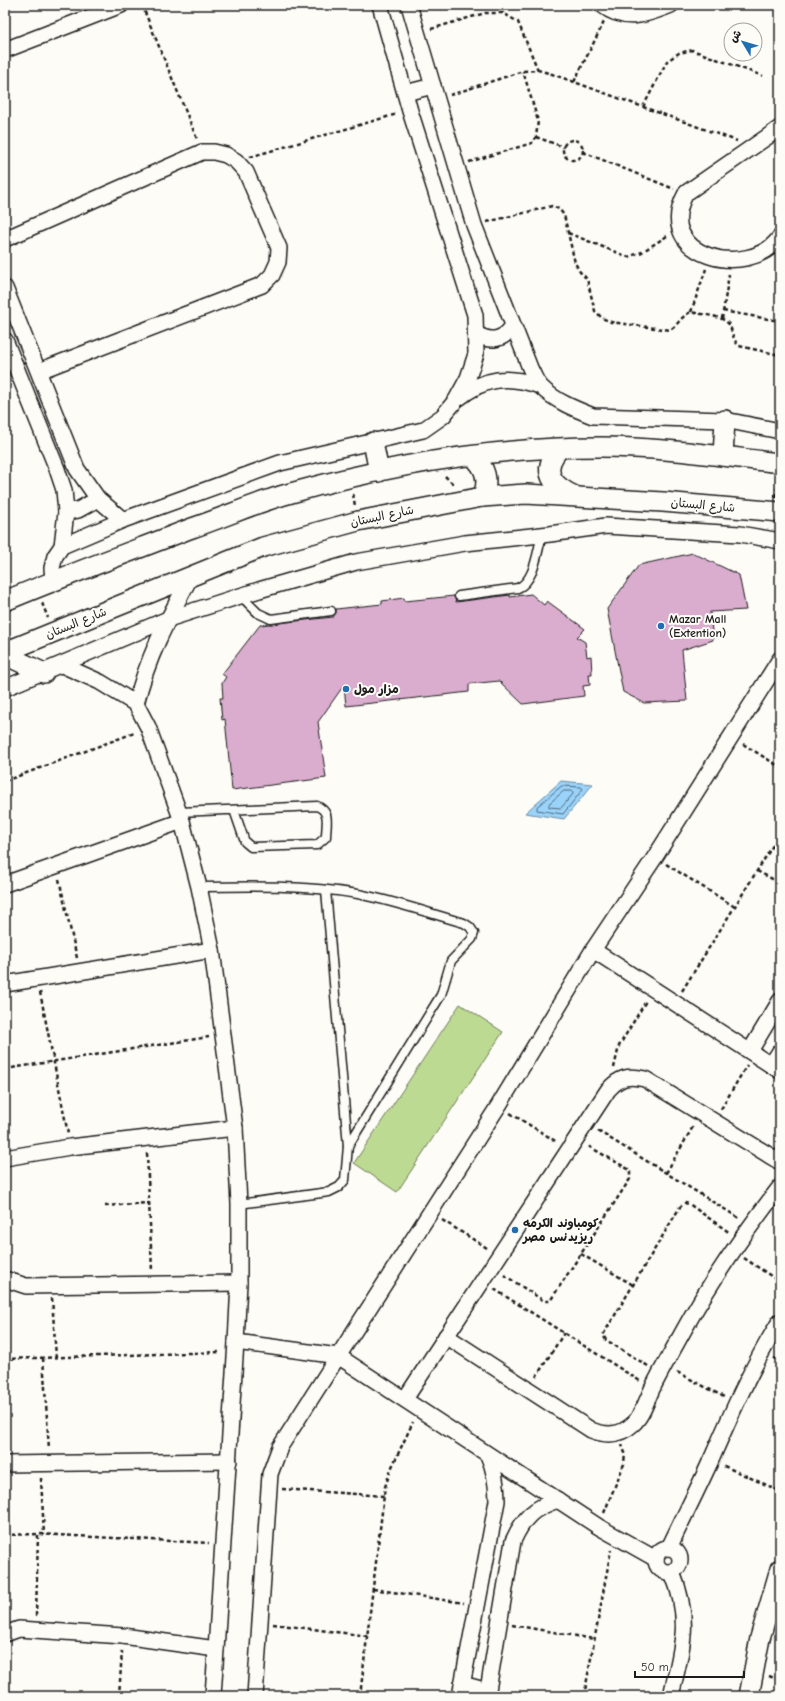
<svg xmlns="http://www.w3.org/2000/svg" width="785" height="1701" font-family="'Comic Neue','Playpen Sans Arabic',sans-serif">
<style>
.green{fill:#bdda92;stroke:#6c7b57}
.water{fill:#9ad3fa;stroke:#688aa1}
.lines{fill:none;stroke-linecap:round;stroke-linejoin:round}
.shore{stroke:#4e6575;stroke-width:1}
.building{fill:#daadcf;stroke:#1c1c1c}
.service-casing{stroke:#1c1c1c;stroke-width:11}
.minor-casing{stroke:#1c1c1c;stroke-width:18}
.tertiary-casing{stroke:#1c1c1c;stroke-width:22}
.path{stroke:#1c1c1c;stroke-width:2.5;stroke-dasharray:4 3;stroke-linecap:butt}
.service{stroke:#fdfcf7;stroke-width:8}
.minor{stroke:#fdfcf7;stroke-width:15}
.tertiary{stroke:#fdfcf7;stroke-width:19}
.poi-dot{fill:#1f6fb2;stroke:#fdfcf7;stroke-width:1.5}
.labels{text-anchor:middle;dominant-baseline:central;stroke-width:4;stroke-linejoin:round;paint-order:stroke}
.street-label{font-size:12px;fill:#1c1c1c;stroke:#fdfcf7}
.poi-label{font-size:12px;font-weight:bold;fill:#1c1c1c;stroke:#fdfcf7;text-anchor:start}
</style>
<rect width="100%" height="100%" fill="#fdfcf7"/>
<filter id="ink" filterUnits="userSpaceOnUse"><feTurbulence type="fractalNoise" baseFrequency=".025" numOctaves="2"/><feDisplacementMap in="SourceGraphic" scale="8" xChannelSelector="R" yChannelSelector="G"/><feConvolveMatrix kernelMatrix="1 2 1 2 8 2 1 2 1" color-interpolation-filters="sRGB"/></filter>
<g filter="url(#ink)">
<path class="green" d="M460 1004 503 1032 397 1192 354 1163Z"/>
<path class="water" d="M561 781 593 784 564 819 525 813Z"/>
<g class="lines">
<g class="shore">
<path d="M562 786 581 787 583 789 563 814 537 810V807Z"/>
<path d="M564 791H572L573 794 561 808 549 807V804Z"/>
</g>
</g>
<g class="building">
<path d="M693 553 739 575 746 610 710 612 713 640 682 650 687 701 644 703 623 692 607 609 639 565Z"/>
<path d="M531 594 544 605 547 601 585 629 577 637 585 642 587 657 591 656 592 674H589L590 685 583 686 584 696 523 704 499 681 469 684V692L346 706 344 685 318 722 326 778 232 790 225 719 222 720 220 698H223L222 683 226 677 222 674 260 625 333 617 336 613V609L382 604V601L404 598 405 601 454 596 456 602 510 595V597Z"/>
</g>
<g class="lines">
<g class="service-casing">
<g id="service">
<path d="M241 596 258 613 271 619 331 611"/>
<path d="M459 596 518 588C535 580 537 552 542 535"/>
<path d="M179 812 317 806C331 812 326 823 326 837L317 845 251 847 245 842 234 810"/>
<path d="M199 887C253 886 305 885 358 894 394 901 429 913 464 923L470 927 474 933 472 939 451 961 441 995 348 1146"/>
<path d="M239 1204 329 1192 339 1187 345 1180 348 1146 326 890"/>
</g>
</g>
<g class="minor-casing">
<g id="minor">
<path d="M409 5 474 225 530 368C533 374 536 382 541 387 555 401 575 409 593 416L725 420 780 431"/>
<path d="M602 5C625 23 646 15 671 5"/>
<path d="M5 50 121 5"/>
<path d="M405 93 433 86"/>
<path d="M780 128 686 193C651 257 749 281 780 237"/>
<path d="M5 239 202 152H214L226 155 236 161 246 172 279 248 278 262 272 275 262 285 39 371"/>
<path d="M5 288 77 469 98 499 123 520"/>
<path d="M477 334C490 343 505 340 513 325"/>
<path d="M5 340 57 469 64 490 66 512 62 546"/>
<path d="M459 398C485 377 509 375 540 386"/>
<path d="M66 512 78 510 98 499"/>
<path d="M53 580 52 568 55 556 62 546 123 520 280 463 423 430 443 416 456 400 468 378 476 354 475 315 410 111 380 5"/>
<path d="M62 665 100 682 136 704 148 727 182 821 199 887 212 950 235 1128 239 1204V1283L236 1342 213 1696"/>
<path d="M5 688 168 619 259 590 356 562 465 543 550 534 606 526 740 534 780 541"/>
<path d="M136 704C148 655 168 619 191 576"/>
<path d="M5 884 182 821"/>
<path d="M593 950 780 1071"/>
<path d="M5 984 212 950"/>
<path d="M750 1051 780 1001"/>
<path d="M771 1065 780 1051"/>
<path d="M5 1158 70 1147 235 1128"/>
<path d="M5 1279 26 1286 239 1283"/>
<path d="M446 1336 591 1430C606 1436 620 1436 633 1424 643 1415 647 1399 653 1387 663 1367 674 1348 685 1328 712 1279 745 1232 780 1187"/>
<path d="M236 1342 338 1356 599 1527 656 1559"/>
<path d="M405 1399 608 1090C620 1077 628 1075 645 1079L780 1162"/>
<path d="M5 1464 229 1461"/>
<circle cx="668" cy="1560" r="12"/>
<path d="M669 1548C683 1518 698 1489 711 1460 732 1412 752 1366 780 1321"/>
<path d="M5 1634 19 1629 123 1636 216 1649"/>
<path d="M462 1684 488 1691"/>
<path d="M255 1696 270 1474 280 1447 499 1105 593 950 655 857 780 659"/>
<path d="M460 1696 497 1501C497 1484 495 1471 488 1455"/>
<path d="M487 1696 513 1541C524 1517 533 1508 558 1500"/>
<path d="M671 1696C682 1647 692 1621 672 1572"/>
</g>
</g>
<g class="tertiary-casing">
<g id="tertiary">
<path d="M373 442 379 472"/>
<path d="M559 449C540 471 552 486 575 496"/>
<path d="M472 456C486 467 490 481 482 497"/>
<path d="M723 456 725 420"/>
<path d="M5 601C67 575 130 552 192 528 225 517 257 502 291 493 389 465 497 447 600 447 660 447 720 456 780 463"/>
<path d="M5 652 263 547 358 521 482 497 526 494 663 502 780 512"/>
<path d="M5 655 44 673"/>
<path d="M749 1696 760 1638 780 1569"/>
</g>
</g>
<g class="path">
<path d="M142 5 197 139"/>
<path d="M502 5 503 13"/>
<path d="M431 29 485 13H503L518 22 538 70"/>
<path d="M574 82 604 22"/>
<path d="M450 95 523 71 538 70 552 74 737 141"/>
<path d="M643 107 667 61 679 53 692 50 763 76"/>
<path d="M536 137 564 147"/>
<circle cx="573" cy="150" r="10"/>
<path d="M583 152 674 189"/>
<path d="M250 157 397 114"/>
<path d="M469 162 532 143 536 137 538 121 523 71"/>
<path d="M487 222 552 206 559 209 564 215 575 263 580 272 587 279 595 311 602 318 611 322 670 330C678 325 682 315 691 312 702 315 724 315 730 326 733 334 733 340 739 346L780 355"/>
<path d="M568 233 628 257 642 252 667 236"/>
<path d="M779 258 780 320"/>
<path d="M723 311 780 321"/>
<path d="M691 312 706 269"/>
<path d="M722 319 729 274"/>
<path d="M445 476 454 485"/>
<path d="M353 494 355 506"/>
<path d="M775 497 780 478"/>
<path d="M42 603 48 618"/>
<path d="M743 744 780 767"/>
<path d="M5 781 134 733"/>
<path d="M5 857 9 867"/>
<path d="M666 864 735 907"/>
<path d="M757 871 780 883"/>
<path d="M59 879 77 958"/>
<path d="M682 991 780 834"/>
<path d="M40 992 68 1134"/>
<path d="M614 1068 619 1046 646 1001"/>
<path d="M5 1069 209 1037"/>
<path d="M721 1109 747 1065"/>
<path d="M510 1113 557 1142"/>
<path d="M598 1131 739 1218"/>
<path d="M147 1153 152 1271"/>
<path d="M666 1173 694 1125"/>
<path d="M105 1206 149 1203"/>
<path d="M442 1220 487 1248"/>
<path d="M581 1254 633 1285"/>
<path d="M744 1258 780 1282"/>
<path d="M504 1275 544 1301H550L630 1179V1170L588 1146"/>
<path d="M494 1289 640 1381"/>
<path d="M52 1298 56 1357"/>
<path d="M43 1358 49 1449"/>
<path d="M774 1358 780 1362"/>
<path d="M5 1359 221 1352"/>
<path d="M648 1366 606 1340 603 1335 680 1207 685 1203 689 1204 730 1233"/>
<path d="M677 1372 724 1397"/>
<path d="M536 1377 564 1333"/>
<path d="M724 1466 780 1491"/>
<path d="M41 1478 44 1535"/>
<path d="M282 1489 384 1496"/>
<path d="M604 1513 624 1464 625 1453 622 1445"/>
<path d="M5 1535 38 1534 209 1543"/>
<path d="M373 1589 464 1603"/>
<path d="M36 1616 38 1534"/>
<path d="M273 1624 368 1636"/>
<path d="M512 1625 594 1639"/>
<path d="M769 1676 774 1678 777 1676 780 1671"/>
<path d="M119 1696 122 1651"/>
<path d="M360 1696 385 1487 391 1469 413 1422"/>
<path d="M584 1696 611 1550"/>
</g>
<use href="#service" class="service"/>
<use href="#minor" class="minor"/>
<use href="#tertiary" class="tertiary"/>
</g>
</g>
<g class="poi-dot">
<circle cx="661" cy="626" r="4"/>
<circle cx="346" cy="689" r="4"/>
<circle cx="515" cy="1230" r="4"/>
</g>
<g class="labels">
<g class="street-label">
<text transform="translate(703 505) rotate(5)">شارع البستان</text>
<text transform="translate(382 516) rotate(-12)">شارع البستان</text>
<text transform="translate(76 623) rotate(-22)">شارع البستان</text>
</g>
<g class="poi-label">
<text x="669" y="619">Mazar Mall<tspan x="669" dy="14">(Extention)</tspan></text>
<text x="354" y="689">مزار مول</text>
<text x="523" y="1223">كومباوند الكرمه<tspan x="523" dy="14">ريزيدنس مصر</tspan></text>
</g>
</g>
<rect width="785" height="1701" fill="none" stroke="#fdfcf7" stroke-width="20"/>
<rect x="10" y="10" width="765" height="1681" fill="none" stroke="#1c1c1c" stroke-width="1.5" filter="url(#ink)"/>
<g transform="translate(743 42) rotate(308)"><circle r="19" fill="#fdfcf7" stroke="#a3a29f"/>
<path d="M0-3L7 15L0 10L-7 15Z" fill="#1f6fb2"/>
<text y="-6" font-size="11" font-weight="bold" text-anchor="middle" fill="#1c1c1c">ش</text>
</g>
<path d="M635 1671v6h109v-6" fill="none" stroke="#1c1c1c" stroke-width="2"/>
<text x="641" y="1671" font-size="12" fill="#1c1c1c" stroke="#fdfcf7" stroke-width="3" paint-order="stroke">50 m</text>
</svg>
